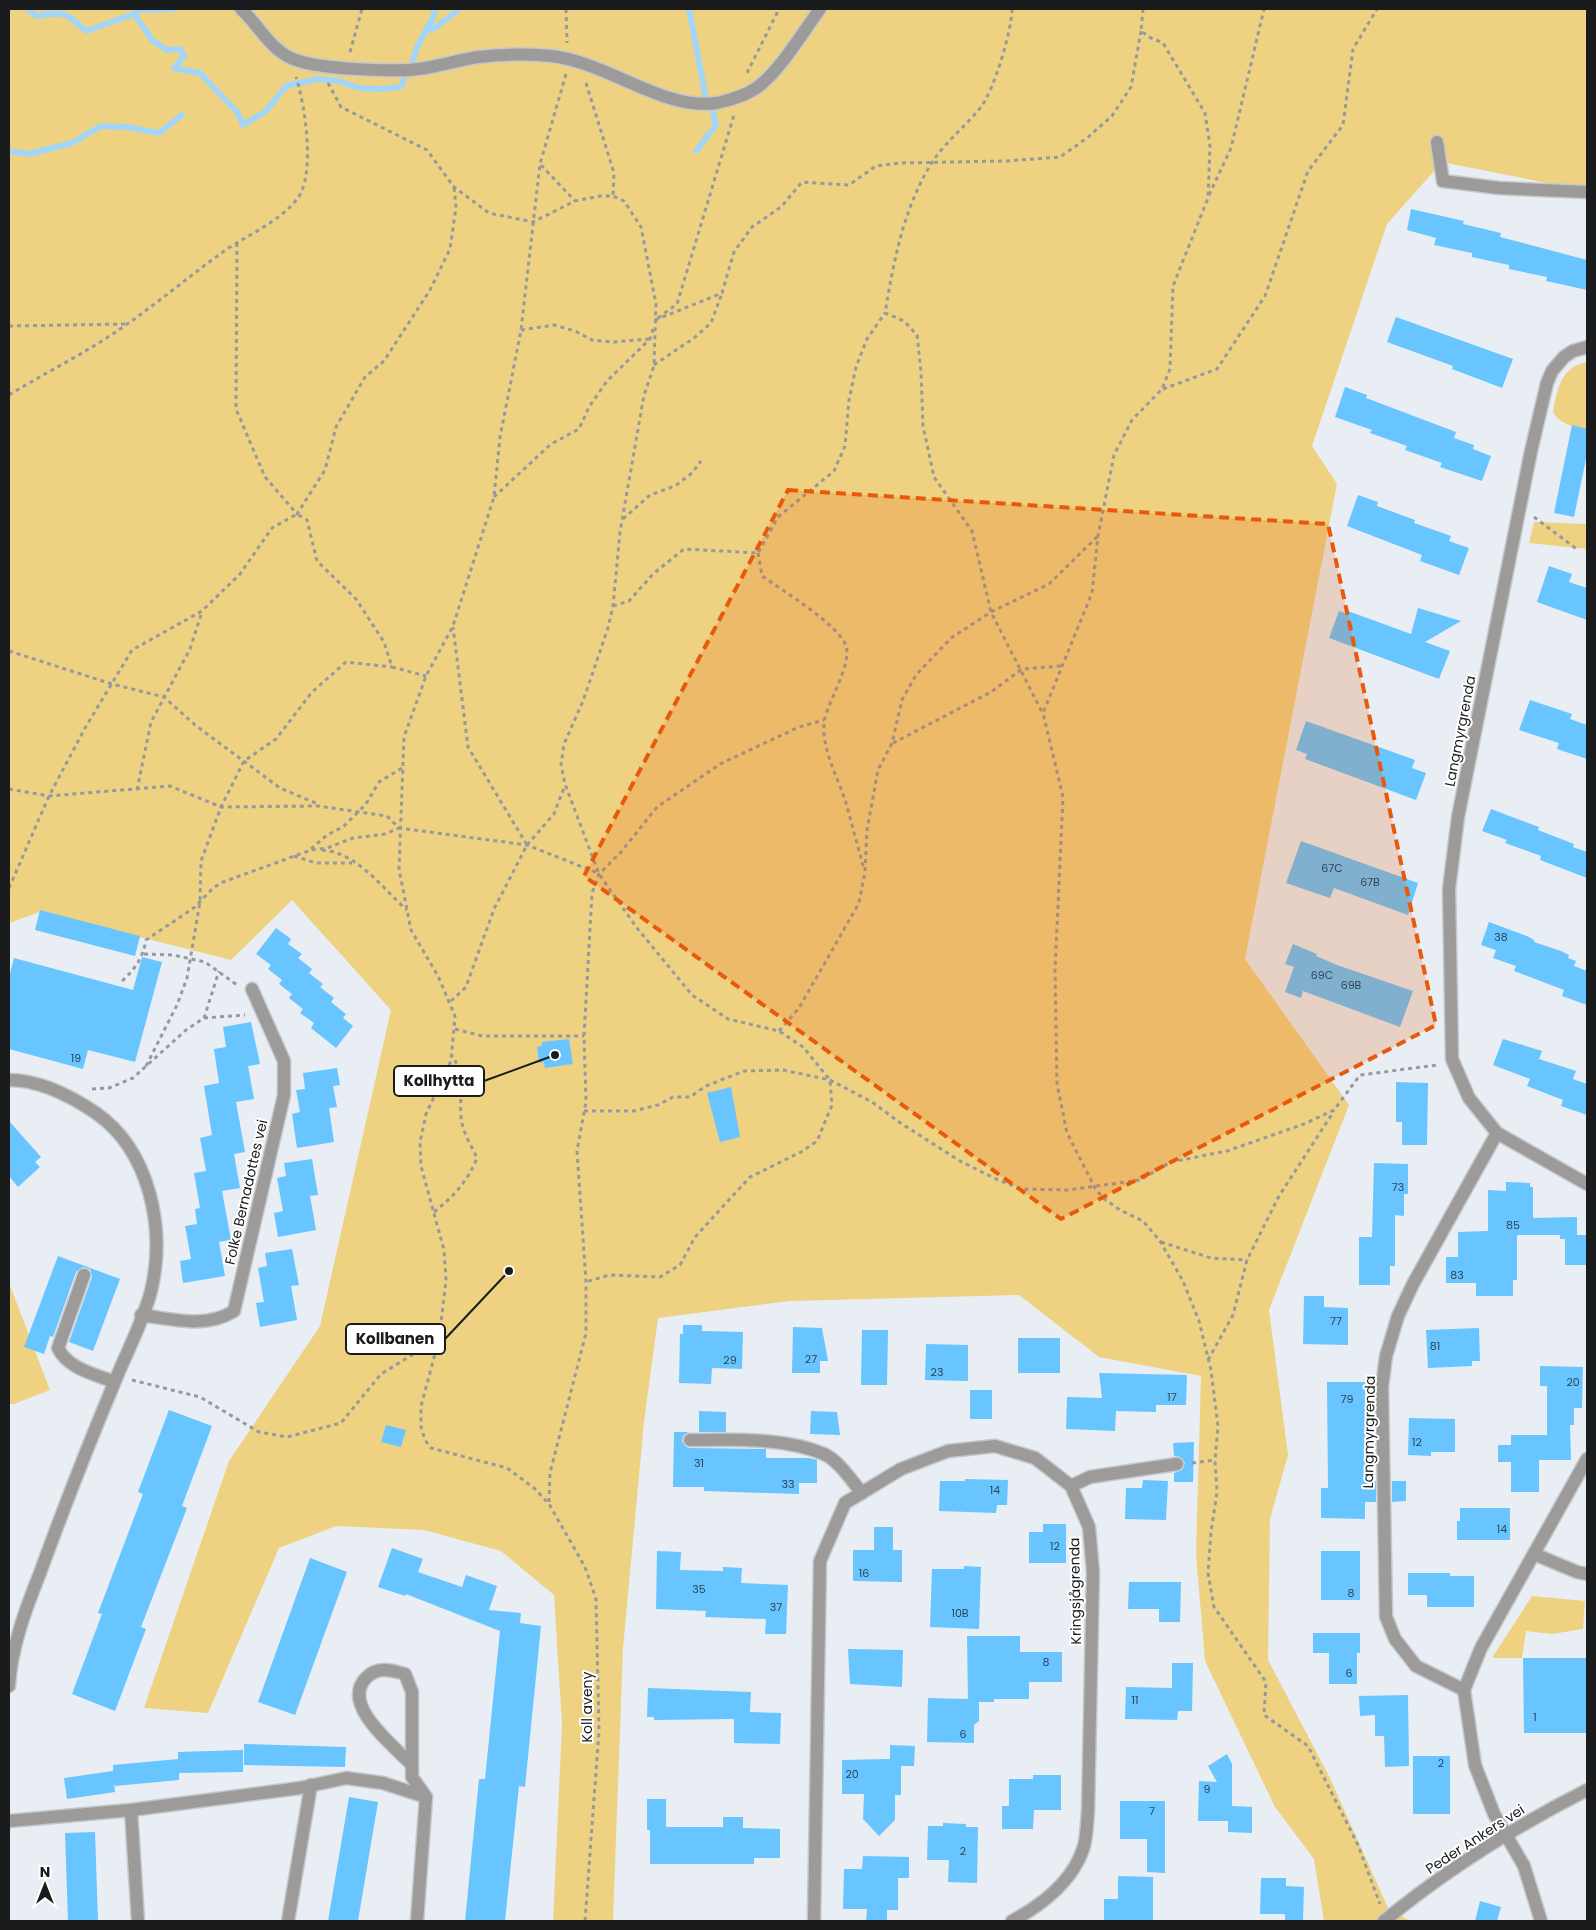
<svg xmlns="http://www.w3.org/2000/svg" width="1596" height="1930" font-family="Poppins,sans-serif">
<style>
.green{fill:#eed281}
.lines{fill:none;stroke-linecap:round;stroke-linejoin:round}
.stream{stroke:#a2d6f9;stroke-width:6}
.building{fill:#68c5ff}
.minor-casing{stroke:#c3c8cc;stroke-width:15}
.path{stroke:#969a9e;stroke-width:3;stroke-dasharray:4 4;stroke-linecap:butt}
.minor{stroke:#9c9b99;stroke-width:12}
.marked{fill:#e8590c;fill-opacity:0.2;stroke:#e8590c;stroke-width:4;stroke-dasharray:10 6;stroke-linejoin:round}
.labels{text-anchor:middle;dominant-baseline:central;stroke-width:4;stroke-linejoin:round;paint-order:stroke}
.number-label{font-size:11px;fill:#2d4656}
.street-label{font-size:14px;fill:#191b1d;stroke:#fff}
.leader{fill:none;stroke:#191b1d;stroke-width:2}
.callout-dot{fill:#191b1d;stroke:#fff;stroke-width:2}
.callout{fill:#fff;stroke:#191b1d;stroke-width:2}
.callout-label{font-size:15px;text-anchor:middle;font-weight:bold;fill:#191b1d}
</style>
<rect width="100%" height="100%" fill="#e8eef3"/>
<g class="green">
<path d="M9 9H1587V191L1442 162 1387 224 1312 446 1337 484 1245 959 1349 1105 1269 1310 1288 1455 1270 1519 1268 1660 1330 1778 1388 1908 1410 1921H1324L1314 1859 1275 1807 1205 1661 1196 1554 1201 1376 1099 1357 1019 1295 790 1301 658 1318 644 1422 623 1648 613 1921H553L562 1724 554 1595 501 1551 424 1530 336 1526 279 1548 208 1713 144 1708 229 1461 320 1326 391 1010 292 900 231 960 40 912 9 923Z"/>
<path d="M1587 362V430C1575 427 1559 424 1553 412 1557 389 1561 367 1587 362Z"/>
<path d="M1534 522 1587 524V549L1529 543Z"/>
<path d="M9 1283 50 1390 14 1404H9Z"/>
<path d="M1532 1596 1585 1601 1583 1629 1552 1634 1526 1631 1522 1658H1492Z"/>
</g>
<g class="lines">
<g class="stream">
<path d="M28 9 36 16C64 11 65 12 86 31L134 14 138 10 173 9"/>
<path d="M689 9 705 94"/>
<path d="M134 14 153 41 167 50 180 49 184 56 174 68 200 73 237 112 243 125 266 111 286 86 317 79 339 81 359 88 379 89 400 87 404 80"/>
<path d="M425 31 435 28 459 9"/>
<path d="M413 60C416 40 434 25 435 9"/>
<path d="M9 151 29 154 72 143 101 126 127 127 159 133 182 115"/>
<path d="M696 151 716 125 713 113"/>
</g>
</g>
<g class="building">
<path d="M1411 209 1464 221 1463 224 1501 233 1500 237 1587 260V290L1546 281 1547 277 1509 269V265L1472 257V253L1434 245 1436 238 1407 230Z"/>
<path d="M1396 317 1513 359 1502 388 1452 369 1453 366 1387 342Z"/>
<path d="M1345 387 1367 395 1366 398 1456 432 1454 438 1474 445 1473 449 1491 456 1482 481 1440 467 1442 463 1405 450 1407 446 1370 433 1372 430 1335 417Z"/>
<path d="M1572 425 1587 429V454L1574 517 1554 513Z"/>
<path d="M1358 495 1378 502 1377 506 1415 520 1414 523 1451 536 1449 541 1469 548 1459 575 1420 561 1422 555 1347 526Z"/>
<path d="M1549 566 1572 574 1569 582 1587 588V620L1537 602Z"/>
<path d="M1418 608 1461 621 1425 642 1450 651 1439 679 1329 638 1339 611 1347 614 1348 611 1411 634Z"/>
<path d="M1530 700 1572 714 1570 719 1587 725V759L1557 749 1559 743 1519 730Z"/>
<path d="M1306 721 1415 760 1412 768 1426 773 1416 800 1305 759 1307 754 1296 750Z"/>
<path d="M1491 809 1539 827 1538 830 1574 844 1573 847 1587 852V878L1540 860 1541 856 1505 843 1507 840 1482 831Z"/>
<path d="M1301 841 1418 883 1408 915 1334 888 1330 898 1286 883Z"/>
<path d="M40 910 140 936 135 956 35 930Z"/>
<path d="M1489 922 1527 936 1534 940V942L1561 951 1569 955 1568 958 1576 961 1574 966 1587 971V1005L1562 996 1564 990 1514 971 1516 966 1493 958 1496 950 1481 945Z"/>
<path d="M276 928 291 939 288 944 302 954 298 958 312 969 309 973 323 984 320 987 334 998 331 1002 346 1014 343 1018 353 1026 336 1048 311 1028 314 1023 300 1013 303 1009 289 998 292 994 279 984 282 980 268 969 271 965 256 954Z"/>
<path d="M1293 944 1317 954 1316 956 1337 965 1413 991 1400 1027 1303 991 1301 998 1285 992 1294 967 1285 964Z"/>
<path d="M142 957 162 962 135 1062 88 1050 83 1069 9 1049V977L14 958 133 990Z"/>
<path d="M251 1022 260 1064 248 1066 254 1099 236 1102 245 1152 234 1154 240 1188 222 1191 231 1240 219 1242 225 1276 183 1283 180 1261 191 1259 185 1226 197 1224 195 1209 200 1208 194 1173 206 1171 200 1138 212 1135 204 1086 219 1083 214 1049 226 1047 223 1027Z"/>
<path d="M569 1039 573 1064 545 1068 544 1062 539 1063 537 1047 542 1046V1042Z"/>
<path d="M1503 1039 1542 1051 1539 1059 1576 1071 1573 1079 1587 1084V1115L1561 1106 1563 1100 1527 1086 1530 1079 1493 1065Z"/>
<path d="M337 1068 340 1085 333 1086 337 1107 329 1108 334 1142 297 1148 292 1114 300 1112 296 1090 305 1089 303 1073Z"/>
<path d="M1396 1082 1428 1083 1427 1145H1402V1122H1396Z"/>
<path d="M731 1087 740 1137 720 1142 707 1093Z"/>
<path d="M9 1121 41 1157 35 1162 40 1167 18 1187 9 1176Z"/>
<path d="M312 1159 318 1195 310 1196 316 1230 278 1237 274 1213 283 1211 277 1178 286 1176 284 1163Z"/>
<path d="M1374 1163 1408 1164V1194H1404V1216L1395 1215V1266H1390V1285H1359V1237H1372Z"/>
<path d="M1506 1182 1530 1183V1187H1533V1218L1577 1217V1235H1587V1265H1565V1239H1560V1235H1517V1280H1513V1296H1476V1283H1446V1257H1458V1232L1488 1231V1190L1506 1191Z"/>
<path d="M292 1249 299 1285 291 1286 297 1320 260 1327 256 1303 264 1302 258 1268 267 1266 265 1253Z"/>
<path d="M58 1256 120 1279 93 1351 69 1342 92 1277 90 1269 83 1267 76 1272 53 1337 50 1336 44 1354 24 1347Z"/>
<path d="M1304 1296H1324V1307L1348 1308V1345L1303 1344Z"/>
<path d="M683 1325H702V1331L743 1332 742 1369 712 1368 711 1384 679 1383 680 1334H683Z"/>
<path d="M793 1327 822 1328 828 1361H820V1373H792Z"/>
<path d="M1479 1328 1480 1361H1472V1366L1428 1368 1426 1330Z"/>
<path d="M862 1330H888L887 1385H861Z"/>
<rect x="1018" y="1338" width="42" height="35"/>
<path d="M926 1344 968 1345V1381L925 1380Z"/>
<path d="M1540 1366 1583 1367 1582 1408H1574V1425H1570L1571 1460H1539V1492H1511V1462H1498V1445H1511V1435H1547V1386H1540Z"/>
<path d="M1099 1373 1187 1375 1186 1405H1156V1412L1116 1411 1115 1431 1066 1429 1067 1397 1102 1398Z"/>
<path d="M1327 1382H1365V1462H1368L1367 1481H1376V1502H1365V1519L1321 1518V1488H1328Z"/>
<rect x="970" y="1390" width="22" height="29"/>
<path d="M169 1410 212 1426 182 1506 187 1508 141 1627 146 1629 115 1711 72 1694 102 1614 98 1613 143 1494 138 1492Z"/>
<path d="M699 1411 726 1412V1432H699Z"/>
<path d="M811 1411 837 1412 840 1435 810 1434Z"/>
<path d="M1409 1418 1455 1419V1452H1431V1456L1408 1455Z"/>
<path d="M386 1425 406 1430 401 1447 381 1442Z"/>
<path d="M674 1432H688L683 1436 682 1441 686 1447 690 1448 766 1449V1458H809L817 1460V1483H799V1494L704 1491V1487H673Z"/>
<path d="M1194 1442 1193 1482H1174V1473L1182 1470 1185 1463 1180 1457 1174 1456 1173 1443Z"/>
<path d="M965 1479 1008 1480 1007 1505H997L996 1513 939 1511 940 1481H965Z"/>
<path d="M1143 1480 1168 1481 1166 1520 1125 1519 1126 1488H1142Z"/>
<path d="M1392 1481H1406V1501L1392 1502Z"/>
<path d="M1460 1508H1510V1540H1457V1521H1460Z"/>
<path d="M1043 1524H1066V1563H1029V1532H1043Z"/>
<path d="M874 1527H893V1550H902V1582L853 1581V1550H874Z"/>
<path d="M392 1548 423 1559 418 1572 462 1587 466 1575 497 1586 489 1610 521 1613 520 1623 541 1626 525 1787 519 1786 505 1921H465L479 1779H485L500 1631 406 1594 405 1596 378 1587Z"/>
<path d="M657 1551 681 1552 680 1570 723 1571V1567L742 1568 741 1583 788 1585 786 1634H765L766 1619 705 1617 706 1611 656 1609Z"/>
<rect x="1321" y="1551" width="39" height="49"/>
<path d="M310 1558 347 1572 295 1715 258 1702Z"/>
<path d="M964 1566 981 1567 979 1629 930 1627 932 1569H964Z"/>
<path d="M1408 1573H1450V1576H1474V1607H1427V1595H1408Z"/>
<path d="M1129 1582H1181L1180 1622H1159V1609H1128Z"/>
<path d="M1313 1633H1360V1653H1357V1684H1329V1653H1313Z"/>
<path d="M967 1636H1020V1652H1062V1682H1029V1699H994V1702H979V1721L974 1725V1743L927 1742 928 1698 968 1699Z"/>
<path d="M848 1649 903 1650 902 1687 850 1684Z"/>
<path d="M1523 1658H1587V1733H1524Z"/>
<path d="M1172 1663H1193L1192 1711H1178L1177 1720 1125 1719 1126 1687 1172 1688Z"/>
<path d="M648 1688 751 1692 750 1712 781 1713 780 1744 734 1743V1719L654 1720V1717H647Z"/>
<path d="M1408 1695 1409 1766 1385 1767 1384 1736H1375V1715L1360 1716 1359 1696Z"/>
<path d="M244 1744 346 1747 345 1767 244 1765Z"/>
<path d="M890 1745 915 1746 914 1766H901V1795H895V1820L879 1836 863 1819 864 1794H842V1760L890 1759Z"/>
<path d="M243 1750V1772L179 1773V1780L115 1786 114 1780 115 1792 67 1799 64 1778 113 1771V1765L178 1759V1752Z"/>
<path d="M1227 1754 1232 1764V1806L1252 1807V1833L1228 1832V1821H1198L1199 1781 1217 1782 1208 1766Z"/>
<rect x="1413" y="1756" width="37" height="58"/>
<path d="M1033 1775H1061V1810H1034L1033 1829H1002V1806H1009V1779H1033Z"/>
<path d="M349 1797 378 1802 358 1921H328Z"/>
<path d="M647 1799H666V1827H723V1817H743V1828L780 1829V1858H754V1864H650V1830H647Z"/>
<path d="M1120 1801H1165V1873L1147 1872V1839H1120Z"/>
<path d="M943 1823 966 1824V1827H978L977 1883 948 1882 949 1860H927L928 1826H943Z"/>
<path d="M95 1832 98 1921H68L65 1833Z"/>
<path d="M863 1856 909 1857V1878H898V1910H887V1921H866L867 1909H843L844 1869H862Z"/>
<path d="M1118 1876 1153 1877V1921H1104V1899H1118Z"/>
<path d="M1261 1878H1286V1886L1304 1887 1303 1921H1285V1914H1260Z"/>
<path d="M1480 1901 1501 1907 1497 1921H1475Z"/>
</g>
<g class="lines">
<g class="minor-casing">
<g id="minor">
<path d="M241 9C260 26 272 54 299 61 324 69 382 71 408 70 432 69 456 60 479 57 503 54 527 54 551 56 608 62 663 111 717 103 730 100 749 94 759 86 781 69 803 32 820 9"/>
<path d="M1437 142 1443 181 1499 188 1587 192"/>
<path d="M1587 347 1573 351 1564 357 1552 371 1547 383 1531 451 1458 817 1449 889 1452 1059 1469 1098 1497 1133 1587 1184"/>
<path d="M9 1080C40 1080 71 1096 96 1113 150 1151 166 1229 151 1291 143 1323 125 1355 113 1386 87 1448 63 1510 40 1573 26 1608 11 1648 9 1686"/>
<path d="M84 1275 58 1348C68 1369 95 1374 114 1382"/>
<path d="M141 1315C172 1319 206 1329 234 1311L284 1095V1061L252 989"/>
<path d="M690 1440C733 1440 783 1437 824 1454 839 1461 851 1480 862 1493"/>
<path d="M1071 1486 1090 1477 1177 1464"/>
<path d="M1534 1554 1577 1572 1587 1574"/>
<path d="M1464 1690 1416 1666 1395 1639 1386 1617 1382 1387 1386 1356 1398 1316 1413 1284 1497 1133"/>
<path d="M412 1765C394 1746 340 1705 366 1678 377 1666 391 1670 405 1674L412 1692V1777L426 1797 417 1921"/>
<path d="M131 1810 138 1921"/>
<path d="M9 1821 131 1810 300 1788 346 1778 383 1783 426 1797"/>
<path d="M288 1921 311 1785"/>
<path d="M814 1921 820 1561 845 1503 901 1469 948 1451 995 1446 1035 1458 1071 1486 1089 1527 1093 1572 1088 1811C1087 1822 1087 1835 1084 1846 1074 1880 1042 1905 1012 1921"/>
<path d="M1384 1921C1446 1870 1516 1826 1587 1790"/>
<path d="M1541 1921 1524 1866 1494 1814 1475 1765 1464 1690 1481 1648 1587 1459"/>
</g>
</g>
<g class="path">
<path d="M566 9 567 43"/>
<path d="M1012 9C1012 30 994 90 981 107 966 126 944 143 931 164 903 210 894 260 885 313L904 321 917 335 921 372 923 426 934 477 972 531 991 612 1042 712"/>
<path d="M1143 9 1141 31 1149 37 1163 43 1205 113 1210 146 1208 198 1173 286 1170 369 1162 389 1132 420 1114 455 1098 536 1092 593 1043 713 1063 797 1055 970 1057 1084 1067 1133 1095 1188 1103 1198 1120 1210 1143 1221 1160 1241 1183 1281 1199 1321 1211 1370 1218 1426 1215 1460 1217 1492 1211 1532 1208 1573 1214 1607 1266 1682 1264 1715 1308 1746 1358 1845 1380 1904"/>
<path d="M350 52 362 9"/>
<path d="M747 73 779 9"/>
<path d="M566 74 540 164 521 330 500 437 494 497 453 626 426 676 404 737 399 869 411 930 438 976 455 1016 451 1061 426 1114 420 1142 421 1166 444 1250 446 1280 439 1339 421 1406V1427L425 1440 431 1448 507 1468 534 1488 549 1504 585 1567 596 1599 599 1731 585 1921"/>
<path d="M328 83 341 107 427 150 454 187 489 213 533 222 575 201 600 196H613L624 201 641 227 656 304 654 366 644 395 620 532 613 606 608 628 583 701 564 744 561 765 565 784 599 874 637 928 692 995 728 1019 779 1031 803 1047 830 1080 832 1105 817 1141 801 1152 750 1177 695 1237 680 1265 660 1277 609 1275 586 1282"/>
<path d="M586 83 614 173 613 196"/>
<path d="M541 165 575 201"/>
<path d="M1209 195 1231 148 1264 9"/>
<path d="M237 243 236 409 265 477 297 514 325 470 336 427 365 377 384 361 430 290 450 249 456 207 454 187"/>
<path d="M658 318 677 304 734 115"/>
<path d="M655 320 722 293 734 252 752 227 781 207 802 182 849 185 876 166 899 163 1006 161 1060 157 1087 138 1112 116 1131 87 1141 31"/>
<path d="M9 326 126 324"/>
<path d="M521 330 554 325 575 331 592 340 613 342 649 339"/>
<path d="M654 365 694 338 711 323 722 293"/>
<path d="M1163 389 1217 369 1265 296 1308 171 1343 125 1353 49 1377 9"/>
<path d="M9 395C38 377 68 362 97 344 141 317 179 284 220 254 243 237 280 222 297 199 316 176 305 104 296 77"/>
<path d="M494 497 551 444 579 429 589 407 607 381 650 339 654 326"/>
<path d="M1534 517 1578 550"/>
<path d="M623 519 650 495 675 486 692 473 701 461"/>
<path d="M758 553 762 576C782 590 839 625 846 646 852 663 829 700 825 718 819 745 838 777 846 803 852 825 858 847 864 869"/>
<path d="M613 606 629 601 653 574 684 549 758 553 778 517 834 471 845 446 849 400 856 367 867 339 885 313"/>
<path d="M9 651 112 684 164 697 195 725 280 788 318 804"/>
<path d="M893 743 991 692 1022 669 1061 666"/>
<path d="M9 789 49 796 170 786 221 807 318 806 387 816 399 828 527 845 598 873"/>
<path d="M137 790 151 722 190 649 202 612"/>
<path d="M527 845 554 814 565 785"/>
<path d="M311 849 327 835 343 827 366 804 379 782 402 768"/>
<path d="M322 850C357 852 383 889 407 910"/>
<path d="M294 856 316 863H352"/>
<path d="M9 888 49 796 85 728 132 650 202 611 240 574 272 528 297 514 307 520 317 561 356 599 384 642 392 667 426 676"/>
<path d="M144 954 173 955 205 962 237 985"/>
<path d="M122 981C135 969 143 958 146 940L195 907 213 888 223 882 311 850 327 848 353 838 385 834 399 828"/>
<path d="M451 1001 466 987 494 909 527 845 468 747 453 627"/>
<path d="M204 1018 245 1015"/>
<path d="M455 1029 482 1036H584"/>
<path d="M779 1031 799 1008 859 903 865 872 867 830 878 770 892 743 902 700 916 675 951 638 991 612 1049 584 1098 536"/>
<path d="M146 1066 177 1005 187 978 200 902 201 861 221 807 244 761 276 739 312 692 346 662 392 667"/>
<path d="M92 1089 109 1088 133 1078 186 1030 204 1018 219 971"/>
<path d="M584 1111H634L658 1105 673 1097H690L706 1086 744 1071 783 1070 830 1080 872 1102 899 1122 960 1161 998 1180 1022 1189 1068 1190 1140 1180 1171 1162 1227 1151 1304 1124 1334 1110 1360 1075 1438 1065"/>
<path d="M434 1212C452 1198 468 1181 477 1158 471 1145 462 1131 461 1117 459 1095 466 1075 452 1056"/>
<path d="M1161 1242 1211 1258 1247 1260"/>
<path d="M1208 1360 1233 1315 1247 1260 1279 1196 1334 1111"/>
<path d="M132 1380 200 1397 259 1432 287 1437 341 1423 381 1374 438 1339"/>
<path d="M1192 1463 1215 1460"/>
<path d="M549 1502 550 1473 586 1333V1282L577 1151 586 1102 584 1036 592 893 599 874 621 852 657 807 722 763 799 727 824 720"/>
</g>
<use href="#minor" class="minor"/>
</g>
<path class="marked" d="M788 490 1328 524 1436 1025 1061 1219 584 876Z"/>
<g class="labels">
<g class="number-label">
<text x="1332" y="868">67C</text>
<text x="1370" y="882">67B</text>
<text x="1501" y="937">38</text>
<text x="1322" y="975">69C</text>
<text x="1351" y="985">69B</text>
<text x="76" y="1058">19</text>
<text x="1398" y="1187">73</text>
<text x="1513" y="1225">85</text>
<text x="1457" y="1275">83</text>
<text x="1336" y="1321">77</text>
<text x="1435" y="1346">81</text>
<text x="811" y="1359">27</text>
<text x="730" y="1360">29</text>
<text x="937" y="1372">23</text>
<text x="1573" y="1382">20</text>
<text x="1172" y="1397">17</text>
<text x="1347" y="1399">79</text>
<text x="1417" y="1442">12</text>
<text x="699" y="1463">31</text>
<text x="788" y="1484">33</text>
<text x="995" y="1490">14</text>
<text x="1502" y="1529">14</text>
<text x="1055" y="1546">12</text>
<text x="864" y="1573">16</text>
<text x="699" y="1589">35</text>
<text x="1351" y="1593">8</text>
<text x="776" y="1607">37</text>
<text x="960" y="1613">10B</text>
<text x="1046" y="1662">8</text>
<text x="1349" y="1673">6</text>
<text x="1135" y="1700">11</text>
<text x="1535" y="1717">1</text>
<text x="963" y="1734">6</text>
<text x="1441" y="1763">2</text>
<text x="852" y="1774">20</text>
<text x="1207" y="1789">9</text>
<text x="1152" y="1811">7</text>
<text x="963" y="1851">2</text>
</g>
<g class="street-label">
<text transform="translate(1460 731) rotate(-79)">Langmyrgrenda</text>
<text transform="translate(246 1192) rotate(-77)">Folke Bernadottes vei</text>
<text transform="translate(1369 1432) rotate(-89)">Langmyrgrenda</text>
<text transform="translate(1075 1591) rotate(-91)">Kringsjågrenda</text>
<text transform="translate(587 1707) rotate(-90)">Koll aveny</text>
<text transform="translate(1475 1839) rotate(-33)">Peder Ankers vei</text>
</g>
</g>
<path class="leader" d="M555 1055L484 1081M509 1271L445 1339"/>
<g class="callout-dot">
<circle cx="555" cy="1055" r="5"/>
<circle cx="509" cy="1271" r="5"/>
</g>
<g class="callout">
<rect x="394" y="1066" width="90" height="30" rx="5"/>
<rect x="346" y="1324" width="99" height="30" rx="5"/>
</g>
<g class="callout-label">
<text x="439" y="1086">Kollhytta</text>
<text x="395" y="1344">Kollbanen</text>
</g>
<rect width="1596" height="1930" fill="none" stroke="#191b1d" stroke-width="20"/>
<g transform="translate(45 1885)" stroke="#ffffff" stroke-width="4" paint-order="stroke">
<path d="M0-4L9 19L0 12L-9 19Z" fill="#191b1d"/>
<text y="-8" font-size="14" font-weight="bold" text-anchor="middle" fill="#191b1d">N</text>
</g>
</svg>
